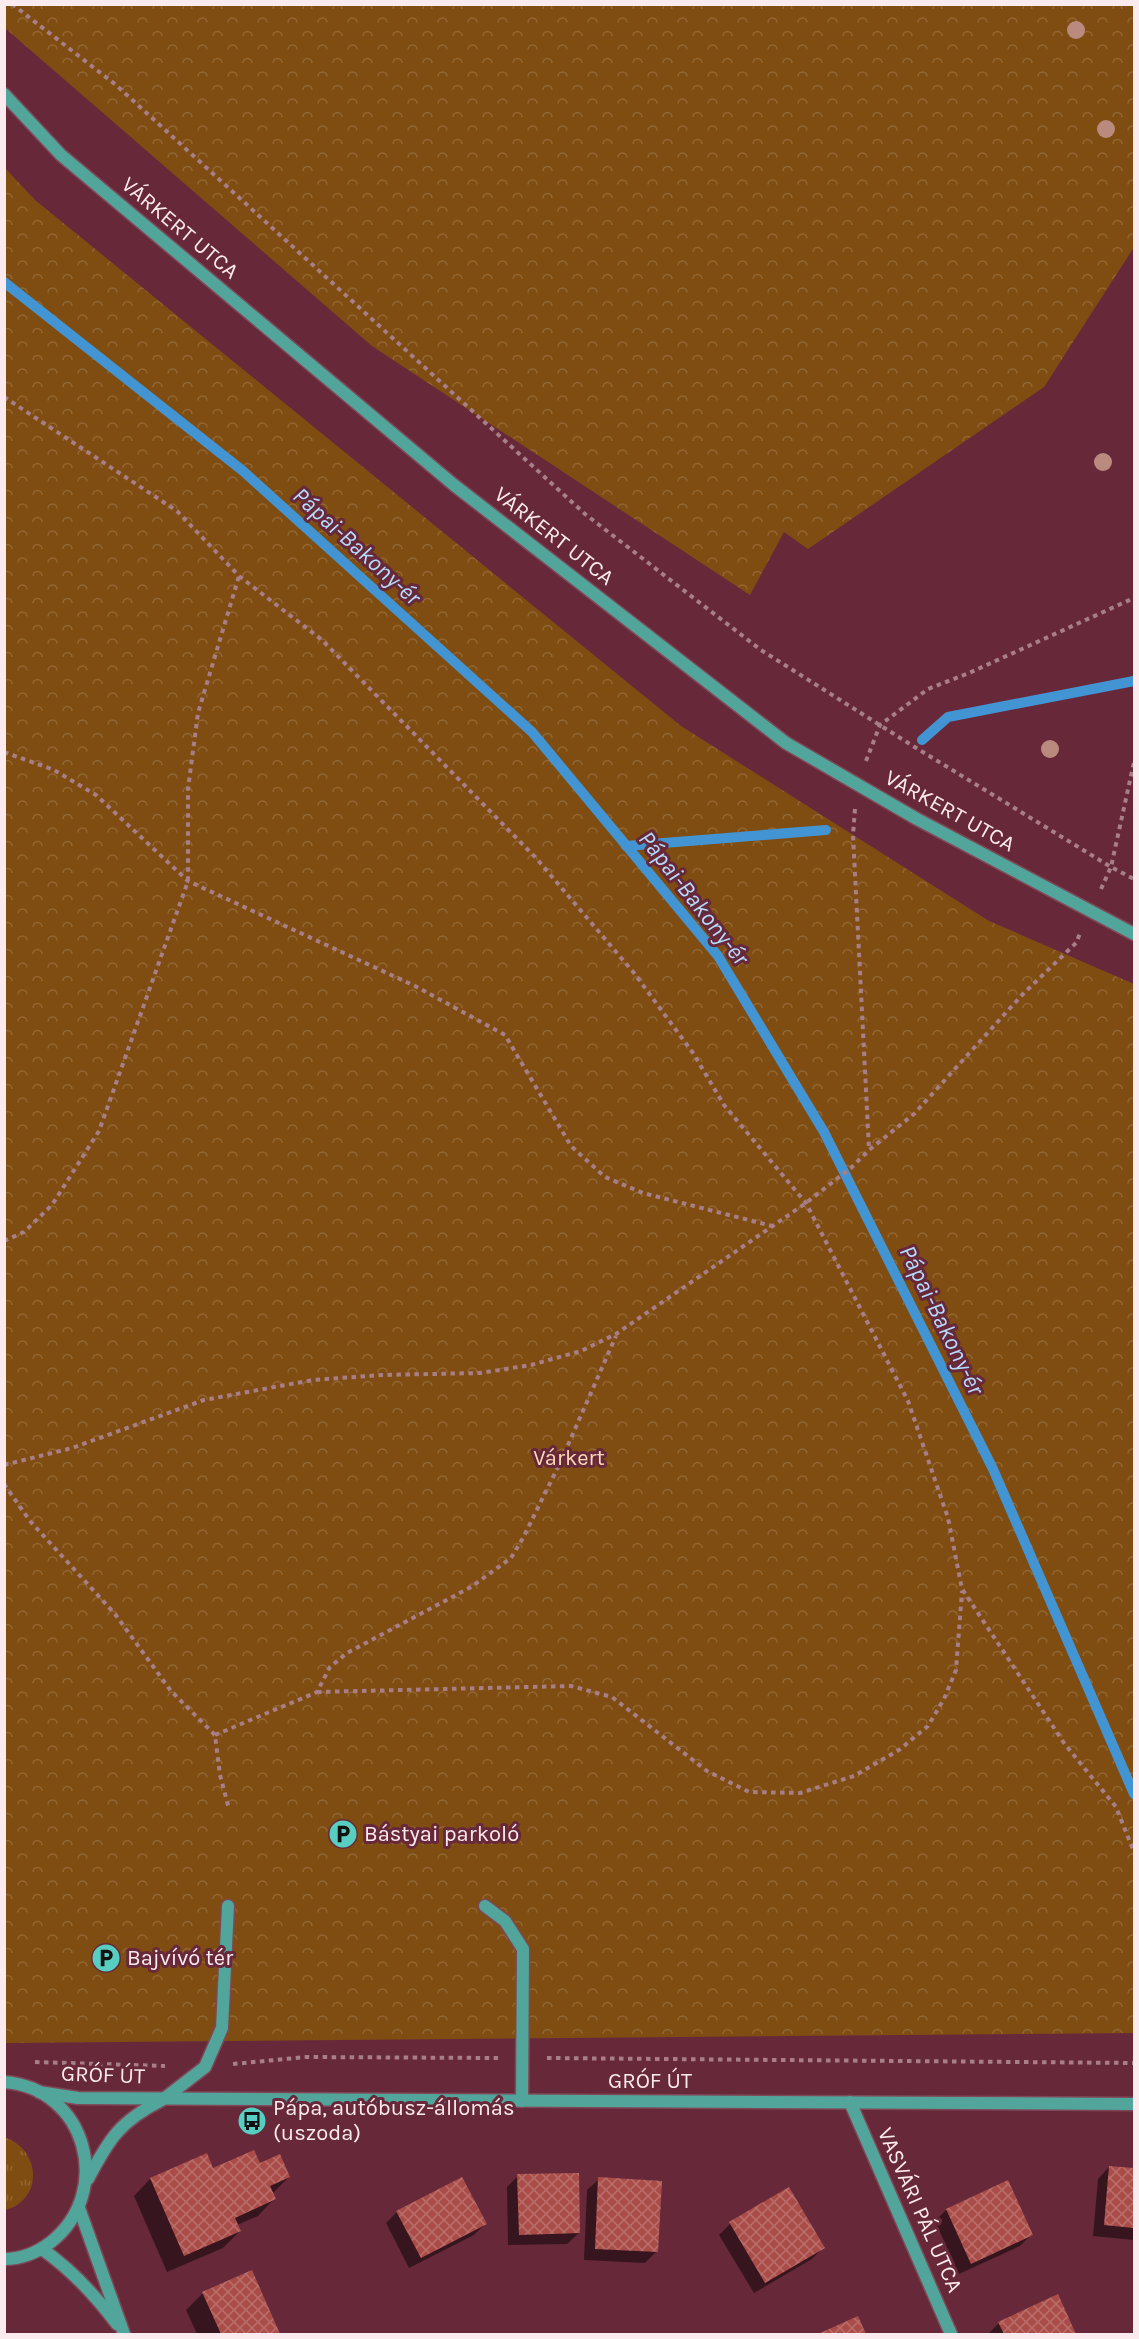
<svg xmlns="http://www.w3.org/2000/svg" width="1139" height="2339" font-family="Karla,sans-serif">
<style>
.grass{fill:url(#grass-tufts)}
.forest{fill:url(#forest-crowns)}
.shadow{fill:#0007}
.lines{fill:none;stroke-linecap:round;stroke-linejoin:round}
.stream{stroke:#4394d3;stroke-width:10}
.building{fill:url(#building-cross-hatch)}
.lane-casing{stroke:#7f4857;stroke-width:15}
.street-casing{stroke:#7f4857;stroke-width:15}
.path{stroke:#a87e89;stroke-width:4;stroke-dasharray:4.5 4.5;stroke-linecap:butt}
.lane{stroke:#51a59b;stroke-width:12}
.street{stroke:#51a59b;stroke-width:12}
.tree{fill:#bb8a7f}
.labels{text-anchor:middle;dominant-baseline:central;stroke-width:6;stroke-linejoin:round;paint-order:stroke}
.street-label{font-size:22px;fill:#fcebee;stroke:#67293a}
.park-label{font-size:22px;fill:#ffdab7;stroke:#67293a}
.poi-label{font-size:22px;fill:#fcebee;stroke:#67293a;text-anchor:start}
.water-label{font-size:24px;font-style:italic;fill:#b5dbfd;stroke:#67293a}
</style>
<defs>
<pattern id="grass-tufts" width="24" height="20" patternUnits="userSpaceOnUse" patternTransform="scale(1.5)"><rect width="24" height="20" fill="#7f4d11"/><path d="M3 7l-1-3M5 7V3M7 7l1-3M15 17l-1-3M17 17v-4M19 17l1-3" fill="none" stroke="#926734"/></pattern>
<pattern id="forest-crowns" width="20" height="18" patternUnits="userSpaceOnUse" patternTransform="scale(1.5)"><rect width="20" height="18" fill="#7f4d11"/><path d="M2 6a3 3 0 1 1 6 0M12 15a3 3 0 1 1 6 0" fill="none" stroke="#926734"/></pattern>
<pattern id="building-cross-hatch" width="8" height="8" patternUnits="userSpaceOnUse" patternTransform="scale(1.5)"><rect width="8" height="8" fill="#aa4d48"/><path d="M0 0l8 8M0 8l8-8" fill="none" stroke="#bb6f6c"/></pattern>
</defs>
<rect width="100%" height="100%" fill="#67293a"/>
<path class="grass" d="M4 2137C41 2149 44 2200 5 2210Z"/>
<g class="forest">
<path d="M5 4 1134 5V247L1044 387 808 549 784 532 750 595 372 346 5 28Z"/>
<path d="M4 167 35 200 681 726 989 921 1134 984V2033L5 2043Z"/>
</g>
<g class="shadow">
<path d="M206 2155 212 2170 259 2165 289 2177 272 2194 274 2199 258 2216 237 2225 240 2231 223 2248 167 2272 134 2196 150 2179Z"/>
<path d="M1109 2167 1134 2169V2240L1093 2236 1098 2179Z"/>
<path d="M518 2176 579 2233 567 2244 508 2245 507 2187Z"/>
<path d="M599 2179 657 2251 645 2263 584 2260 587 2190Z"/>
<path d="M946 2210 1032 2234 1020 2246 959 2274 935 2221Z"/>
<path d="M397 2212 485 2224 474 2235 409 2268 386 2223Z"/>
<path d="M730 2224 823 2248 812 2259 754 2293 719 2235Z"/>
<path d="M251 2272 279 2334H197L186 2310 203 2293Z"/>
<path d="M1057 2296 1075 2334H988L999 2323Z"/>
<path d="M857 2318 864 2334H821Z"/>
</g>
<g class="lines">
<g class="stream">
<path d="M4 282 243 471 532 732 718 956 824 1132 993 1469 1134 1794"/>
<path d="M922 740 948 717 1134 681"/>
<path d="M626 846 826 830"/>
</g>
</g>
<g class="building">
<path d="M254 2150 260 2163 280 2154 290 2177 270 2186 276 2199 235 2218 241 2231 184 2256 150 2178 207 2153 213 2168Z"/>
<path d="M1109 2166 1134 2168V2228L1104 2225Z"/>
<path d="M579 2173 580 2233 519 2235 517 2174Z"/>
<path d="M462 2177 487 2224 421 2258 396 2211Z"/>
<path d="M598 2177 662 2181 658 2252 595 2249Z"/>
<path d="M1008 2180 1033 2235 971 2264 946 2209Z"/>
<path d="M789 2187 825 2248 765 2283 729 2222Z"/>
<path d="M252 2270 280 2334H221L202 2292Z"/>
<path d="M1058 2294 1076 2334H1004L998 2322Z"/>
<path d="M858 2316 866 2334H818Z"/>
</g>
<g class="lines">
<g class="lane-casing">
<g id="lane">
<path d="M485 1906 505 1921 523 1949 522 2101"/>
<path d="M165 2098 205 2067 222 2028 228 1906"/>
</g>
</g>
<g class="street-casing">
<g id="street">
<path d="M4 94 61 155 454 485 786 743 917 819 1134 934"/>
<path d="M4 2082C87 2088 114 2192 51 2242 38 2252 21 2259 4 2259"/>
<path d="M39 2092 78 2098 1134 2104"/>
<path d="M850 2102 951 2334"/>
<path d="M88 2179C109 2139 120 2121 162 2100"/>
<path d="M79 2208 124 2334"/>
<path d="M42 2249C72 2270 95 2295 117 2324"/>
</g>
</g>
<g class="path">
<path d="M12 4 116 85 585 514 761 650 913 746 1111 867 1134 879"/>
<path d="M4 397 177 511 239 576 322 640 536 858 634 973 693 1053 724 1105 806 1203 908 1401 948 1518 962 1589 1064 1743 1116 1807 1134 1852"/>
<path d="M4 752 54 770 96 795 188 881 415 986 505 1035 571 1146 605 1177 643 1193 772 1226"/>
<path d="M866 761 880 725 928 689 969 673 1134 598"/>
<path d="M855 809 853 835 869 1149"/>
<path d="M1101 889 1111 867 1134 762"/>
<path d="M4 1241 24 1232 52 1205 99 1131 188 881V789L198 713 239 576"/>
<path d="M4 1465 72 1448 204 1400 313 1380 382 1375 480 1373 531 1365 581 1351 616 1334 806 1203 852 1167 869 1150 914 1114 1022 995 1076 943 1081 931"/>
<path d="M4 1484 30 1521 115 1614 171 1691 215 1735 220 1775 229 1809"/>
<path d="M317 1692 571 1686 612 1697 707 1771 749 1792 800 1793 854 1776 899 1750 928 1726 944 1699 956 1670 962 1591"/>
<path d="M215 1735 317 1692 330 1667 347 1653 471 1587 511 1558 523 1538 560 1463 616 1336"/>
<path d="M547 2058 1134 2063"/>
<path d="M35 2062 165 2066"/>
<path d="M233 2064 306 2057 498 2058"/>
</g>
<use href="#lane" class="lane"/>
<use href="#street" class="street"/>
</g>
<g class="tree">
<circle cx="1076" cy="30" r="9"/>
<circle cx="1106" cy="129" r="9"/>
<circle cx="1103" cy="462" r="9"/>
<circle cx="1050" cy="749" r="9"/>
</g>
<defs>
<g id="parking-disc" transform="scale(1.5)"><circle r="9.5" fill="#57cec1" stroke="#67293a"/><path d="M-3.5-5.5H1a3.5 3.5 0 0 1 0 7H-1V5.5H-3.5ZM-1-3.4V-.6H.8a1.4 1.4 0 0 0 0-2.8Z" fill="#111"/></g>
<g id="bus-disc" transform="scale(1.5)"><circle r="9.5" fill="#57cec1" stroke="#67293a"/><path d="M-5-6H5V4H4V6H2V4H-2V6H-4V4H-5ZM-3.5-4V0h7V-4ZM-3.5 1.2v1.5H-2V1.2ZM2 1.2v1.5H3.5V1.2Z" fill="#111"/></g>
</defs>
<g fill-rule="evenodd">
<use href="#parking-disc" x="343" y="1834"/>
<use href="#parking-disc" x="106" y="1958"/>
<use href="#bus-disc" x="252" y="2121"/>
</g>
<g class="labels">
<g class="street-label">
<text transform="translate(180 228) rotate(40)">VÁRKERT UTCA</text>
<text transform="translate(554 536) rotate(38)">VÁRKERT UTCA</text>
<text transform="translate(950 811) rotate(29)">VÁRKERT UTCA</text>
<text transform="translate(103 2075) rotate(2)">GRÓF ÚT</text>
<text x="650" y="2081">GRÓF ÚT</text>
<text transform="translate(920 2210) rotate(66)">VASVÁRI PÁL UTCA</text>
</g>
<g class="park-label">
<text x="569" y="1458">Várkert</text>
</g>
<g class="poi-label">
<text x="364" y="1834">Bástyai parkoló</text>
<text x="127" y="1958">Bajvívó tér</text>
<text x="273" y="2108">Pápa, autóbusz-állomás<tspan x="273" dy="25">(uszoda)</tspan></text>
</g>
<g class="water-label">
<text transform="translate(357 546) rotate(42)">Pápai-Bakony-ér</text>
<text transform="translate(694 898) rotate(52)">Pápai-Bakony-ér</text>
<text transform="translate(942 1320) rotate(64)">Pápai-Bakony-ér</text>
</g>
</g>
<rect width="1139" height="2339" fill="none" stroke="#fcebee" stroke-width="12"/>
</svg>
